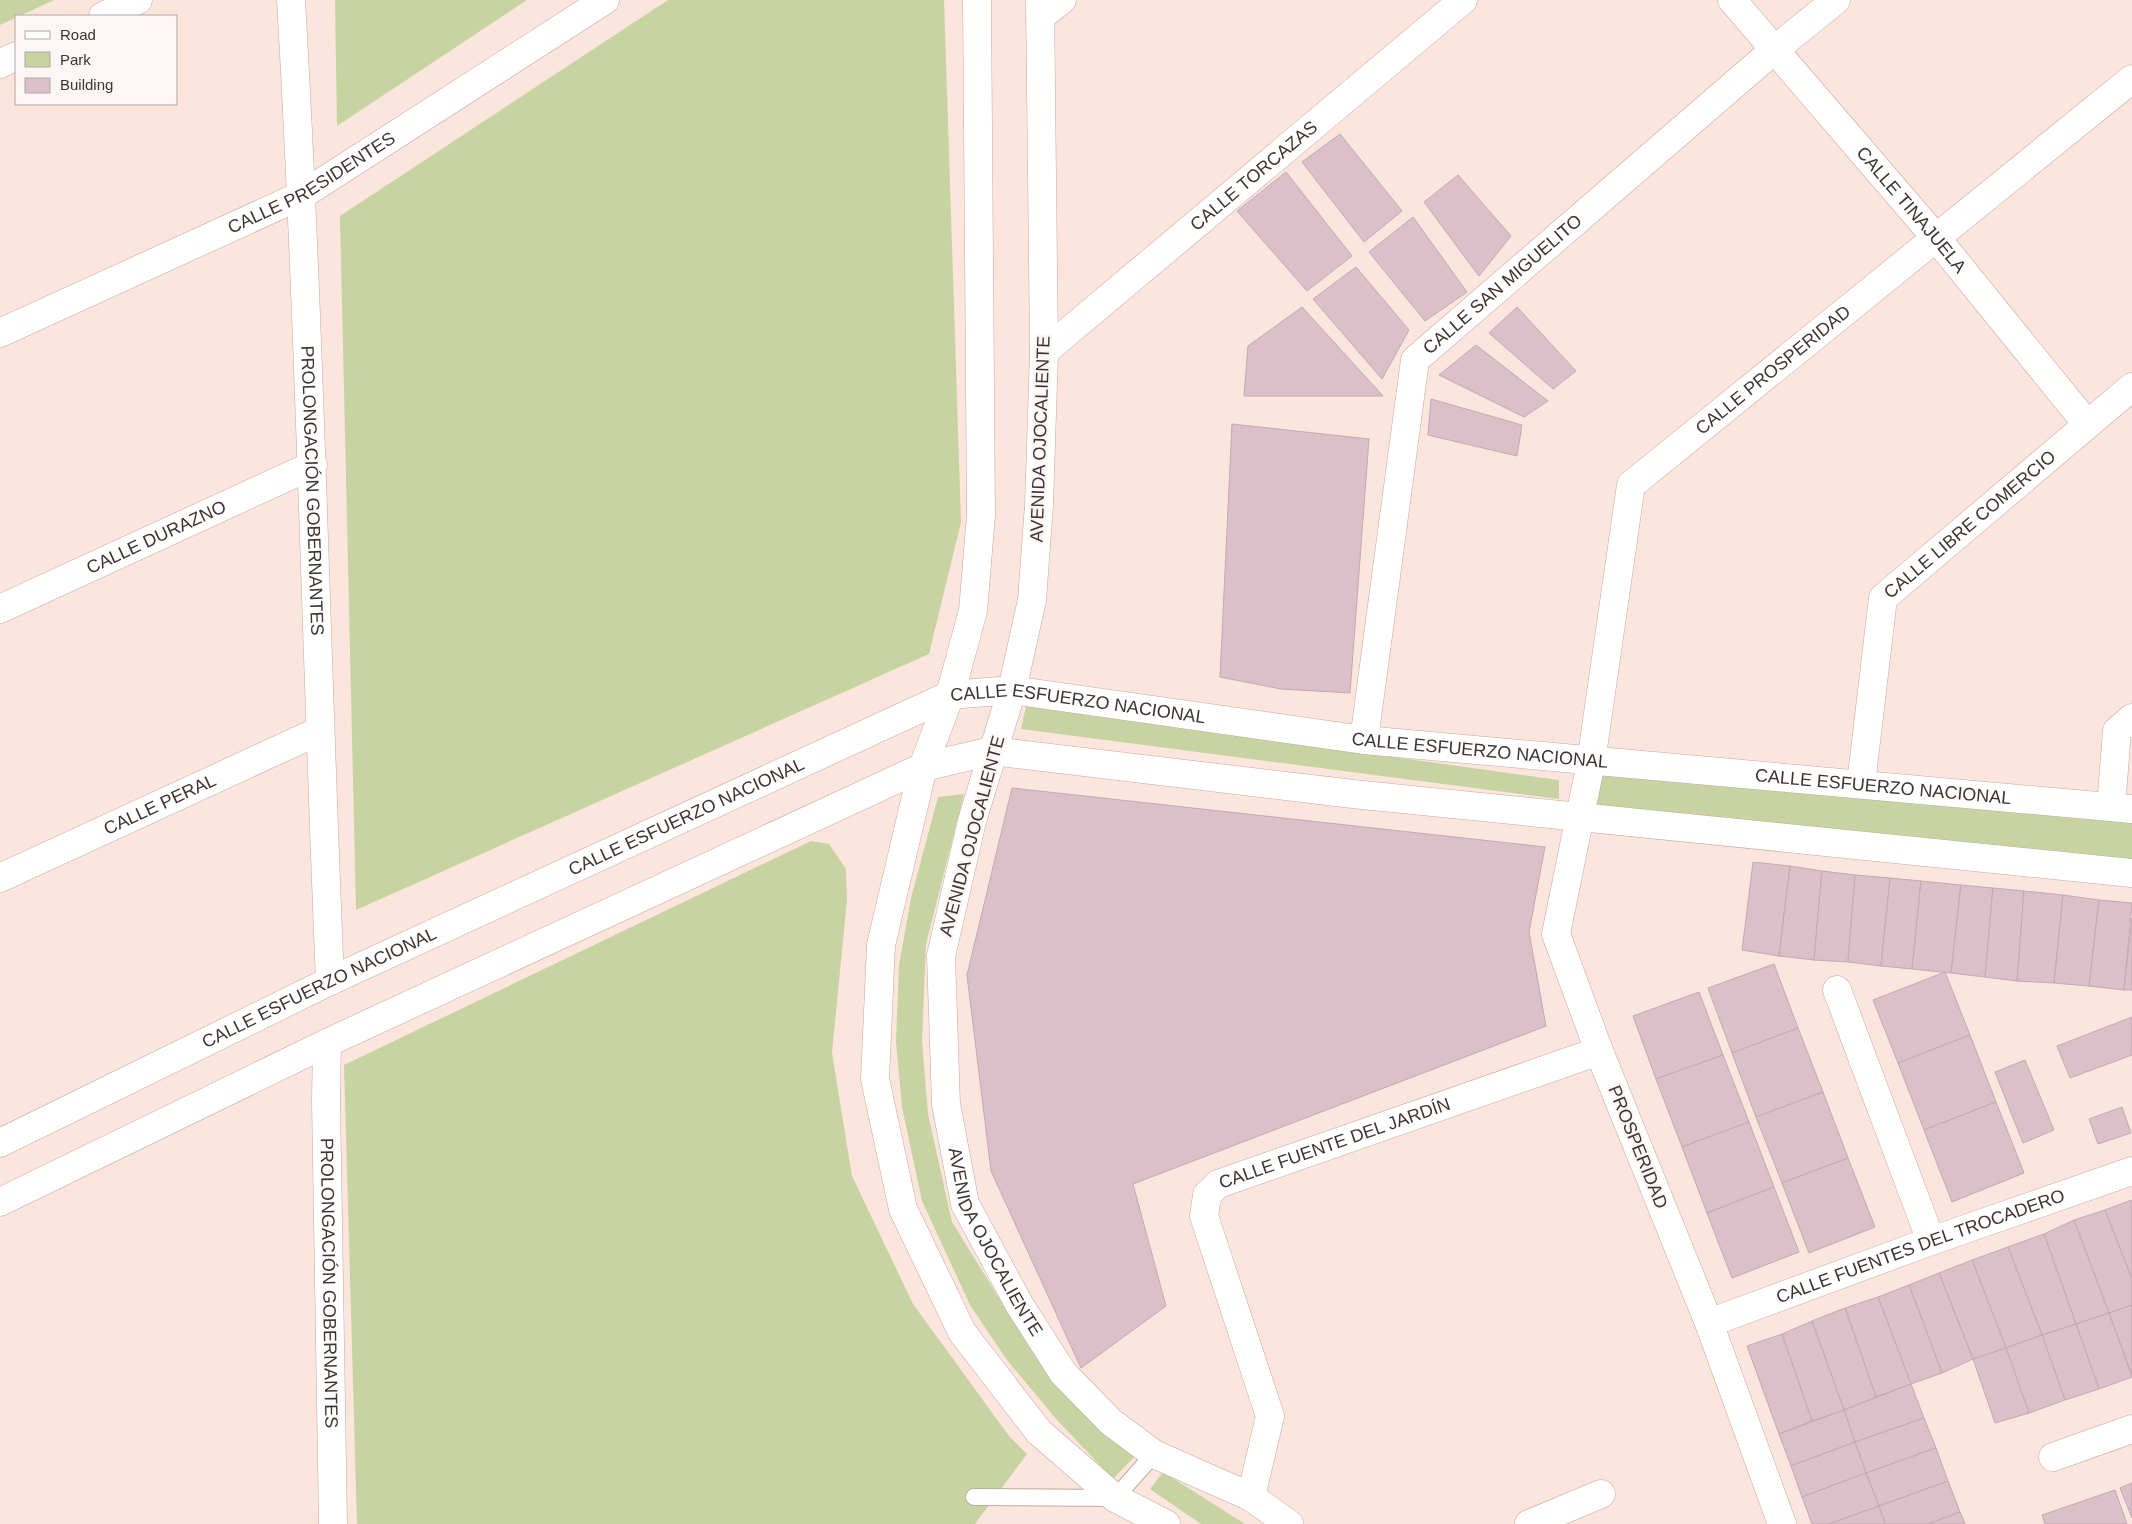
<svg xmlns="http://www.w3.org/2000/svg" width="2132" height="1524" font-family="Arial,sans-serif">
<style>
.green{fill:#c7d4a1}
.building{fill:#dbc0ca;stroke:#c3a9b3}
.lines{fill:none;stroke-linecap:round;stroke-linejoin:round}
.service-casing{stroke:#c3a99f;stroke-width:18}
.minor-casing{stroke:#c3a99f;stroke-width:29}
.tertiary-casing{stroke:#c3a99f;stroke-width:29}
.secondary-casing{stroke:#c3a99f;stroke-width:29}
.service{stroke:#fff;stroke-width:16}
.minor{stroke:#fff;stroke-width:28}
.tertiary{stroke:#fff;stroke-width:28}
.secondary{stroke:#fff;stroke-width:28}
.labels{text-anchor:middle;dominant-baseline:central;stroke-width:5;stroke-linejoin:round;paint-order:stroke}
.street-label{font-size:18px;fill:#3f3430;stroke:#fcf6f4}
</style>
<rect width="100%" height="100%" fill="#fbe5dd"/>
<g class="green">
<path d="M0 0H54L0 25Z"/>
<path d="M335 0H527L337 126Z"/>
<path d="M668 0H944L961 522 929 654 356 910 340 216Z"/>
<path d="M1026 706 1559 780V799L1021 729Z"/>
<path d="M1600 772 2132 822V860L1596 806Z"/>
<path d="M964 794 926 944 922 1040 928 1114 952 1222 1028 1345 1075 1403 1134 1457 1113 1479 1057 1420 1007 1360 970 1305 922 1201 902 1107 896 1042 899 965 911 898 938 797Z"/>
<path d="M811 841 829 844 846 869 847 900 832 1053 852 1176 913 1304 1009 1436 1027 1454 975 1524H357L344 1065Z"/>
<path d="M1163 1472 1245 1524H1201L1150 1489Z"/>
</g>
<g class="building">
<path d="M1340 134 1402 211 1364 242 1302 162Z"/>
<path d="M1286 172 1352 256 1307 291 1237 211Z"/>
<path d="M1458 175 1511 236 1479 276 1424 202Z"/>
<path d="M1413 217 1467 292 1425 321 1369 252Z"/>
<path d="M1356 267 1409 330 1382 379 1313 299Z"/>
<path d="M1302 307 1383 396H1244L1248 346Z"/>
<path d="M1517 307 1576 371 1553 389 1489 333Z"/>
<path d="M1476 345 1548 401 1524 417 1439 375Z"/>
<path d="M1431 399 1522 425 1517 456 1428 435Z"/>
<path d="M1232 424 1369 439 1350 693 1281 689 1220 677Z"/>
<path d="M1012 788 1545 847 1529 932 1546 1026 1133 1184 1166 1306 1081 1368 991 1171 967 975Z"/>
<path d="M1753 862 1790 866 1779 956 1742 950Z"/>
<path d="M1790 866 1822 871 1814 960 1779 956Z"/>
<path d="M1822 871 1855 875 1848 962 1814 960Z"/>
<path d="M1855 875 1890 878 1881 966 1848 962Z"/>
<path d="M1890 878 1921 881 1912 969 1881 966Z"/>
<path d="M1921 881 1961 885 1951 973 1912 969Z"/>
<path d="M1961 885 1993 888 1985 977 1951 973Z"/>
<path d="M1993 888 2024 891 2017 981 1985 977Z"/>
<path d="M2024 891 2063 895 2054 983 2017 981Z"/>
<path d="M2063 895 2099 900 2089 986 2054 983Z"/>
<path d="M2099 900 2132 903 2124 990 2089 986Z"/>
<path d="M2132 918V990H2124Z"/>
<path d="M1774 964 1798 1028 1732 1053 1708 988Z"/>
<path d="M1945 972 1970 1035 1898 1063 1873 1000Z"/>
<path d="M1699 992 1723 1055 1656 1079 1633 1016Z"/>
<path d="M2132 1017V1055L2070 1078 2057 1046Z"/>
<path d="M1798 1028 1823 1092 1756 1117 1732 1053Z"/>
<path d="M1970 1035 1996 1102 1924 1130 1898 1063Z"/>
<path d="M1723 1055 1749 1122 1682 1147 1656 1079Z"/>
<path d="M2025 1060 2054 1130 2023 1143 1995 1072Z"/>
<path d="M1823 1092 1848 1158 1782 1183 1756 1117Z"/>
<path d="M1996 1102 2024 1173 1952 1202 1924 1130Z"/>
<path d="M2122 1107 2131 1133 2098 1144 2089 1119Z"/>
<path d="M1749 1122 1774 1187 1707 1213 1682 1147Z"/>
<path d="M1848 1158 1875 1227 1809 1253 1782 1183Z"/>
<path d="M1774 1187 1799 1252 1732 1278 1707 1213Z"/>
<path d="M2132 1200V1279L2105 1210Z"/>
<path d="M2105 1210 2132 1279V1305L2109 1313 2074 1220Z"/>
<path d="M2074 1220 2109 1313 2076 1324 2044 1234Z"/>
<path d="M2044 1234 2076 1324 2042 1335 2008 1247Z"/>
<path d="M2008 1247 2042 1335 2006 1348 1972 1260Z"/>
<path d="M1972 1260 2006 1348 1973 1359 1939 1273Z"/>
<path d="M1939 1273 1973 1359 1942 1373 1909 1285Z"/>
<path d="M1909 1285 1942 1373 1911 1384 1878 1297Z"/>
<path d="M1878 1297 1911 1384 1876 1397 1845 1308Z"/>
<path d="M2132 1305V1375L2109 1313Z"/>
<path d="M1845 1308 1876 1397 1844 1410 1812 1321Z"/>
<path d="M2109 1313 2132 1377 2099 1389 2076 1324Z"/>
<path d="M1812 1321 1844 1410 1812 1421 1782 1334Z"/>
<path d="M2076 1324 2099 1389 2065 1400 2042 1335Z"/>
<path d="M1782 1334 1812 1421 1779 1434 1747 1346Z"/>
<path d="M2042 1335 2065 1400 2029 1413 2006 1348Z"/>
<path d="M2006 1348 2029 1413 1995 1423 1973 1359Z"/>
<path d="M1911 1384 1924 1418 1855 1442 1844 1410Z"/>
<path d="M1844 1410 1855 1442 1791 1466 1779 1434Z"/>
<path d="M1924 1418 1936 1448 1866 1473 1855 1442Z"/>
<path d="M1855 1442 1866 1473 1802 1497 1791 1466Z"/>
<path d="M1936 1448 1948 1481 1879 1506 1866 1473Z"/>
<path d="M1866 1473 1879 1506 1829 1524H1812L1802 1497Z"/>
<path d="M1948 1481 1960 1512 1928 1524H1885L1879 1506Z"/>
<path d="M2132 1483V1518L2120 1488Z"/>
<path d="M2115 1490 2127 1524H2045L2042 1515Z"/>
<path d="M1879 1506 1885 1524H1829Z"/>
<path d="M1960 1512 1965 1524H1928Z"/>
</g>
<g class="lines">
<g class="service-casing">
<path id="service" d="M974 1497 1115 1498 1154 1454"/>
</g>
<g class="minor-casing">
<g id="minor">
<path id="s1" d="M291 0C310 327 316 654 330 981"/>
<path id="s2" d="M1732 0 1937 239 2087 424"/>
<path d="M103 16 138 0"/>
<path d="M1040 17 1062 0"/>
<path d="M0 64 16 56"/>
<path id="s3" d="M0 333 302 195 605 0"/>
<path id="s4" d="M1044 352 1463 0"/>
<path id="s5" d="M0 609 313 465"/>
<path id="s6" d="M1364 740 1415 360 1774 50 1836 0"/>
<path id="s7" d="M1861 784 1883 598 2132 387"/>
<path d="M2111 807 2117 731 2132 718"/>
<path id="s8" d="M0 878 319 731"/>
<path d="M1837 990 1931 1241"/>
<path id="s9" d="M327 1043 326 1100 333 1524"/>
<path id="s10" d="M0 1143 330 981 950 695"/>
<path d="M0 1202 327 1043 923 767"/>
<path id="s11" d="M1709 1323 1931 1241 2132 1171"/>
<path d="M2053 1457 2132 1429"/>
<path id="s12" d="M1251 1497 1270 1416 1204 1216 1207 1195 1218 1184 1599 1051"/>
<path d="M1529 1524 1601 1494"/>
<path id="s13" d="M1782 1524 1709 1323 1599 1051 1556 934 1591 762 1631 485 2132 79"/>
</g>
</g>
<g class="tertiary-casing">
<g id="tertiary">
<path id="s14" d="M950 695 1012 690 1364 740 2132 809"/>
<path d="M923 767 992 751 1353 794 2132 873"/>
</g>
</g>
<g class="secondary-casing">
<g id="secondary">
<path d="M977 0 981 515 973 611 950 695 923 767 881 945 875 1079 903 1209 962 1332 1039 1432 1115 1498 1166 1524"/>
<path id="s15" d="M1040 0 1044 352 1039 505 1032 600 1012 690 972 821 941 956 946 1104 965 1204 1019 1304 1063 1373 1111 1422 1154 1454 1251 1497 1289 1524"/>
</g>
</g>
<use href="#service" class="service"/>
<use href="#minor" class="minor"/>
<use href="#tertiary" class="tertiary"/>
<use href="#secondary" class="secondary"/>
</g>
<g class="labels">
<g class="street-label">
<text stroke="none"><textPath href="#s4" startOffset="274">CALLE TORCAZAS</textPath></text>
<text stroke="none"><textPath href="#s3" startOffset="346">CALLE PRESIDENTES</textPath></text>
<text stroke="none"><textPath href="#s2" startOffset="276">CALLE TINAJUELA</textPath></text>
<text stroke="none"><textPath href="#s6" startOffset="499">CALLE SAN MIGUELITO</textPath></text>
<text stroke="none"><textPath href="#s13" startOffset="1270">CALLE PROSPERIDAD</textPath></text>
<text transform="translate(1040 439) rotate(-88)">AVENIDA OJOCALIENTE</text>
<text stroke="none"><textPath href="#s1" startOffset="491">PROLONGACIÓN GOBERNANTES</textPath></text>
<text stroke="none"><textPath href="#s7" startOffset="301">CALLE LIBRE COMERCIO</textPath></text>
<text stroke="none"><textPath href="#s5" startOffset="172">CALLE DURAZNO</textPath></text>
<text stroke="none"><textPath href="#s14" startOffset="129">CALLE ESFUERZO NACIONAL</textPath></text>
<text stroke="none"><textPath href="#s14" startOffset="534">CALLE ESFUERZO NACIONAL</textPath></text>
<text stroke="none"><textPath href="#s14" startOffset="939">CALLE ESFUERZO NACIONAL</textPath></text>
<text stroke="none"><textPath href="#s8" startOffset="176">CALLE PERAL</textPath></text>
<text stroke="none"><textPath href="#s10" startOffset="760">CALLE ESFUERZO NACIONAL</textPath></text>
<text transform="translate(972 836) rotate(-75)">AVENIDA OJOCALIENTE</text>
<text stroke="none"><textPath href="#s10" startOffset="355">CALLE ESFUERZO NACIONAL</textPath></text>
<text stroke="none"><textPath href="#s12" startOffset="454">CALLE FUENTE DEL JARDÍN</textPath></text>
<text transform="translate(1638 1147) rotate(68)">PROSPERIDAD</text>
<text stroke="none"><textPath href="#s15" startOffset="1264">AVENIDA OJOCALIENTE</textPath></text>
<text stroke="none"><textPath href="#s11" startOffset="225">CALLE FUENTES DEL TROCADERO</textPath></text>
<text stroke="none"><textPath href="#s9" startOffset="240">PROLONGACIÓN GOBERNANTES</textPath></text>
</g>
</g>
<rect x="15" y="15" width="162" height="90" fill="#fcf6f4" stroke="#b0a8a6"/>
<rect x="25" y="31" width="25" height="8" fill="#ffffff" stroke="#b0a8a6"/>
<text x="60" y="40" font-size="15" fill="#3f3430">Road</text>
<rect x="25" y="52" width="25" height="15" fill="#c7d4a1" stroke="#b0a8a6"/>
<text x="60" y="65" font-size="15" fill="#3f3430">Park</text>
<rect x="25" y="78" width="25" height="15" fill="#dbc0ca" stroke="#b0a8a6"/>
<text x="60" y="90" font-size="15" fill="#3f3430">Building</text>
</svg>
